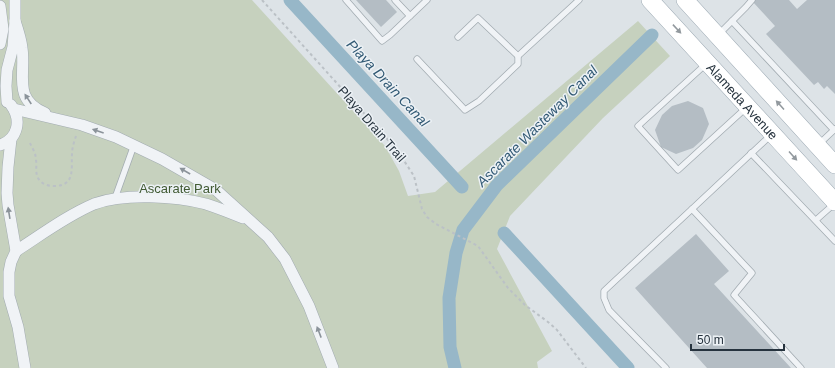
<svg xmlns="http://www.w3.org/2000/svg" width="835" height="368" font-family="Arial,sans-serif">
<style>
.green{fill:#c6d1be}
.lines{fill:none;stroke-linecap:round;stroke-linejoin:round}
.canal{stroke:#97b7c8;stroke-width:13}
.building{fill:#b4bdc4}
.lane-casing{stroke:#a2abb1;stroke-width:7}
.street-casing{stroke:#a2abb1;stroke-width:12}
.primary-casing{stroke:#9ca9b3;stroke-width:18}
.path{stroke:#bbc1c6;stroke-width:2;stroke-dasharray:3 3;stroke-linecap:butt}
.lane{stroke:#f0f3f6;stroke-width:5.5}
.street{stroke:#f0f3f6;stroke-width:11}
.primary{stroke:#fff;stroke-width:17}
.oneway{fill:#92999e}
.oneway2{fill:#8b939a}
.labels{text-anchor:middle;dominant-baseline:central;stroke-width:3;stroke-linejoin:round;paint-order:stroke}
.street-label{font-size:13px;fill:#26333e;stroke:#ecf1f5}
.park-label{font-size:13px;fill:#415a33;stroke:#ecf1f5}
.water-label{font-size:14px;font-style:italic;fill:#305873;stroke:#ecf1f5}
</style>
<rect width="100%" height="100%" fill="#dde3e7"/>
<path class="green" d="M0 0H252L385 146 399 171 408 196 435 192 638 21 670 56 603 118 510 216 497 249 552 351 537 362 538 368H0Z"/>
<g class="lines">
<g class="canal">
<path d="M290 0 462 187"/>
<path d="M504 233 628 368"/>
<path d="M455 368 450 347 449 298 456 253 463 230 497 185 652 35"/>
</g>
</g>
<g class="building">
<path d="M356 0H386L397 12 381 27Z"/>
<path d="M755 0H789L797 9 807 0H835V94L827 86 824 89 818 82 814 85 766 34 775 26 753 2Z"/>
<path d="M688 101 703 108 709 124 702 140 693 148 676 154 661 147 655 130 662 115 672 106Z"/>
<path d="M696 234 729 271 714 284 791 368H707L635 288Z"/>
</g>
<g class="lines">
<g class="lane-casing">
<g id="lane">
<path d="M346 0 382 41 390 35 427 0"/>
<path d="M395 0 410 16"/>
<path d="M732 21 834 130"/>
<path d="M719 34 746 7 752 0"/>
<path d="M458 37 478 18 518 56 579 0"/>
<path d="M417 59 465 110 479 101 518 64V56"/>
<path d="M706 64 638 126 678 170 747 107"/>
<path d="M771 135 692 209 752 273 734 295 801 368"/>
<path d="M819 144 835 129"/>
<path d="M751 153 835 241"/>
<path d="M115 198 134 145"/>
<path d="M816 220 834 204"/>
<path d="M666 368 609 310 604 298V291L692 209"/>
</g>
</g>
<g class="street-casing">
<g id="street">
<path d="M0 6 3 29 0 44"/>
<path d="M15 21C18 30 21 39 22 48 26 75 12 99 45 113"/>
<path d="M7 102 6 86 7 70 13 47 15 21V0"/>
<path d="M14 109 82 125 116 137 162 159 216 190 268 237 285 259 309 306 333 368"/>
<path d="M11 139 8 167 7 193 8 205 16 251 11 262 9 272V296L18 327 25 368"/>
<path d="M0 145C18 139 22 120 11 105"/>
<path d="M16 251C41 235 66 216 94 204 124 193 175 196 206 204 218 208 231 213 243 218"/>
</g>
</g>
<g class="primary-casing">
<g id="primary">
<path id="s1" d="M650 0 835 202"/>
<path d="M685 0 835 165"/>
</g>
</g>
<g class="path">
<path d="M262 0 397 150 414 176 422 209 427 217 436 224 478 246 508 288 525 305 548 322 557 330 586 368"/>
<path d="M30 143C32 148 36 153 36 160 37 166 35 172 38 178 41 184 48 186 54 186 76 186 71 168 72 154 72 148 74 142 76 136"/>
</g>
<use href="#lane" class="lane"/>
<use href="#street" class="street"/>
<use href="#primary" class="primary"/>
</g>
<defs><path id="oneway-solid" d="M-6-.8H1V-3.2L6.5 0L1 3.2V.8H-6Z"/></defs>
<g class="oneway">
<use href="#oneway-solid" transform="translate(677 29) rotate(47)"/>
<use href="#oneway-solid" transform="translate(780 105) rotate(-132)"/>
<use href="#oneway-solid" transform="translate(793 156) rotate(48)"/>
</g>
<g class="oneway2">
<use href="#oneway-solid" transform="translate(28 99) rotate(-123)"/>
<use href="#oneway-solid" transform="translate(98 131) rotate(-161)"/>
<use href="#oneway-solid" transform="translate(185 171) rotate(-150)"/>
<use href="#oneway-solid" transform="translate(9 213) rotate(-99)"/>
<use href="#oneway-solid" transform="translate(319 332) rotate(-111)"/>
</g>
<g class="labels">
<g class="street-label">
<text stroke="none"><textPath href="#s1" startOffset="137">Alameda Avenue</textPath></text>
<text transform="translate(372 124) rotate(49)">Playa Drain Trail</text>
</g>
<g class="park-label">
<text x="180" y="188">Ascarate Park</text>
</g>
<g class="water-label">
<text transform="translate(388 83) rotate(47)">Playa Drain Canal</text>
<text transform="translate(537 126) rotate(-45)">Ascarate Wasteway Canal</text>
</g>
</g>
<path d="M691 344v6h93v-6" fill="none" stroke="#26333e" stroke-width="2"/>
<text x="697" y="344" font-size="12" fill="#26333e" stroke="#ecf1f5" stroke-width="3" paint-order="stroke">50 m</text>
</svg>
